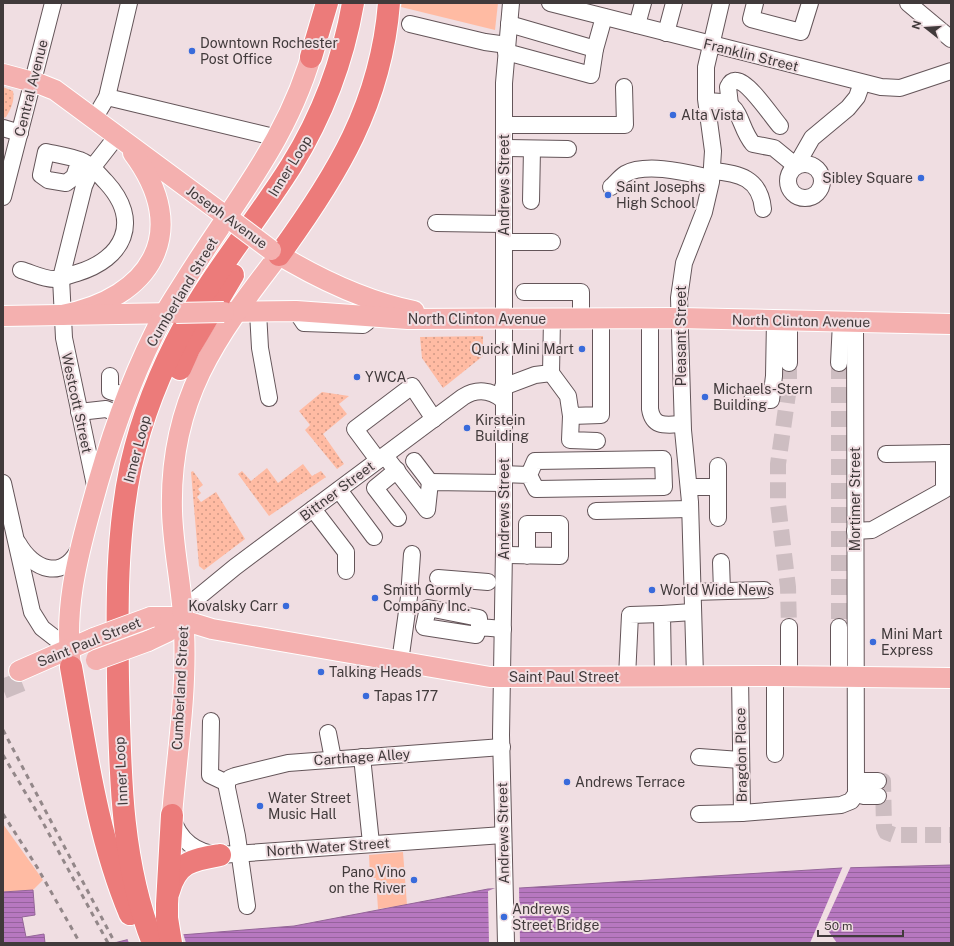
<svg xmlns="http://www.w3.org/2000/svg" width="954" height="946" font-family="'Public Sans',sans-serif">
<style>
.grass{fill:url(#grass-dots)}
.park{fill:#ffbba3}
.water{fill:url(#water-rules);stroke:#946598}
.pier{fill:#f0dee2}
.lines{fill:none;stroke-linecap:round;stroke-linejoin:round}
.minor-tunnel{stroke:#cdbdc1;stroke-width:16;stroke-dasharray:16 8;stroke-linecap:butt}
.major-tunnel{stroke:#cdbdc1;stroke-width:20;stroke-dasharray:20 10;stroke-linecap:butt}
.minor-casing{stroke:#645559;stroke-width:18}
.major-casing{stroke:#fff;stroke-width:22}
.highway-casing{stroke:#fff;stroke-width:24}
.minor{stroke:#fff;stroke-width:16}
.major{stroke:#f4b0af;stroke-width:20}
.highway{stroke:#ec7b7a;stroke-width:22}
.rail{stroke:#938789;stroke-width:3;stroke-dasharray:5 5;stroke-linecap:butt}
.major-bridge-casing{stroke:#fff;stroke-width:22;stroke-linecap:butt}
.major-bridge{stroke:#f4b0af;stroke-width:20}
.poi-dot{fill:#396bdb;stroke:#f0dee2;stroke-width:1.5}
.labels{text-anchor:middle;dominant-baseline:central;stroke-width:4;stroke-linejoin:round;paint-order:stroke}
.poi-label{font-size:14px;fill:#413a3b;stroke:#f0dee2;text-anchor:start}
.street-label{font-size:14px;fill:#413a3b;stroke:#f0dee2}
</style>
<defs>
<pattern id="grass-dots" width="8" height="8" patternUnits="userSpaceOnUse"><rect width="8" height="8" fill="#ffbba3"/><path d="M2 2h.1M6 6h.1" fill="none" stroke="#d09986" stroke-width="1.8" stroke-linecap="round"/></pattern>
<pattern id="water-rules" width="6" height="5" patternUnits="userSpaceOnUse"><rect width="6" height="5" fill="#b778c0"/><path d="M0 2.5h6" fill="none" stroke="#96639d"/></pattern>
</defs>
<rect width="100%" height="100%" fill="#f0dee2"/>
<g class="grass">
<path d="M3 87 13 91C15 100 11 109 6 117L3 118Z"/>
<path d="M483 336V356L443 388 422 358 420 337Z"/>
<path d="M322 392 349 396 339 404 347 414 323 434 344 464 337 469 305 430 310 425 299 411Z"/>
<path d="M303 464 312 476 321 471 326 477 269 516 238 474 242 471 251 481 267 468 278 483Z"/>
<path d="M193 471 203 485 198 489 201 493 197 497 201 502 216 492 245 539 204 570 199 566 191 472Z"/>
</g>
<g class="park">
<path d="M402 3H498L495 30 401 7Z"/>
<path d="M3 824 43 880 33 890 3 892Z"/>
<path d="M403 852 407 905 378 909 376 878H370L369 855Z"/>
</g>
<g class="water">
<path d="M951 865V943H114L130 939 294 926 488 889 520 888 842 868Z"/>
<path d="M33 890 35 915 22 917 26 937 44 934 45 943H3V892Z"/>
</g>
<g class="pier">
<path d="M843 866H851L824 925 837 943H810Z"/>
<path d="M500 886H519L520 943H489L488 891Z"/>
<path d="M183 933 186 943H129L127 938Z"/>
</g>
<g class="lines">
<g class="minor-tunnel">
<path d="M789 363V387L778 464V504L788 587 789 627"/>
<path d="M839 363V627"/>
<path d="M878 781H883L884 827 886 832 894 835H951"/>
</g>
<path class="major-tunnel" d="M3 689 23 681"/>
<g class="minor-casing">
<g id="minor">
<path d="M550 3 881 87 900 88 951 71"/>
<path d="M755 3 751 19 801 32 810 3"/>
<path d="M908 3 951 39"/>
<path d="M410 24 485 42 507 45"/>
<path d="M509 24 595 49"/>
<path d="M637 25 643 3"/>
<path d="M666 33 674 3"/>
<path d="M506 52 591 75 595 49 604 17"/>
<path d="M107 97 278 138"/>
<path d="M707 102C744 97 736 124 753 144L774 148 796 166 812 138 848 108 857 97 862 83"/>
<path d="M730 105 728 87C730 83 732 80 737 81 749 82 772 117 780 126"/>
<path d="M94 119 107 97 129 3"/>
<path d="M504 125H625L624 87"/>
<path d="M3 128 20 133"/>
<path d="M504 148 568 149"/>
<circle cx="805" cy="181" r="17"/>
<path d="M712 171C739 173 760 178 763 209"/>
<path d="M611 187C615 184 620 177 625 174 647 162 688 173 711 178"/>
<path d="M3 197 53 3"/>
<path d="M531 201 532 149"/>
<path d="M436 223 504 224"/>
<path d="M504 242H552"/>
<path d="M21 270C32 273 45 280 56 279 63 278 70 275 77 273 124 259 142 221 106 182 99 175 93 166 84 162 72 156 58 155 46 152L41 175 48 180 66 183 74 177 80 160"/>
<path d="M524 292H581V319"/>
<path d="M296 311 304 323 363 325 367 322"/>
<path d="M258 312 260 348 269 398"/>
<path d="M650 319V409C653 428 666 425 682 424"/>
<path d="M789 363V321"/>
<path d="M839 363 841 322"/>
<path d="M551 373 568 396 571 416 601 415V319"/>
<path d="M110 376V391L127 396"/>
<path d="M503 387 535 375 551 373 552 319"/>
<path d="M752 400H771L774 376 775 320"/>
<path d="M79 412 106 409 120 415"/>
<path d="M571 416 570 440 597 441"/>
<path d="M886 454 951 453"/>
<path d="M385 456 427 510 430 482 504 483"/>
<path d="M378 460 355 429 412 386 434 419"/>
<path d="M414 461 430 482"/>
<path d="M397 470 375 488 398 518"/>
<path d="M504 474 529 475 535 461 663 459 664 487 536 489 529 475"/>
<path d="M3 483 32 612 42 628 69 649"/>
<path d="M689 487H718"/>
<path d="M96 490 64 338 61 278 84 186 92 168 117 136"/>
<path d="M339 490 374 537"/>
<path d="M313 509 346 552V571"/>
<path d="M596 511 690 509"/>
<path d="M718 518V466"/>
<path d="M855 531 872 530 944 490V453"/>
<path d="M18 543C33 570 63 581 79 549"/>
<path d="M504 555 560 556V524H527V556"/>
<path d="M721 562 722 591"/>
<path d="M438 578 488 582"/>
<path d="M692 592 764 590"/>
<path d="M184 619 196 599 235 567 463 397C477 388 491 390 503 400"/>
<path d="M479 627 476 635 424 627 428 608 479 618V627L503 629"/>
<path d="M789 627V676"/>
<path d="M839 627V677"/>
<path d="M400 662 409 597 412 554"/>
<path d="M663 676 662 614 693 612"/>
<path d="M695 676 690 502 683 430 679 298 684 263 704 212 711 182 713 151 706 99V67L721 3"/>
<path d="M740 676 742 813"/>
<path d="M627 677 630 615 662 614"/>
<path d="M211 721 210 775 227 783"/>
<path d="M328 733 333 759"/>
<path d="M775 754V676"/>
<path d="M362 757 371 843"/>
<path d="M699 757 740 760"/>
<path d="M857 781H878"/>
<path d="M227 783 230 778 235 776 288 763 502 747"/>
<path d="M227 783V788L237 836 247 906"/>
<path d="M856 794 864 796H878"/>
<path d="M699 814 742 813 841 805 851 801 856 794 855 322"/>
<path d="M172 817C179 840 196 853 220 855L503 835"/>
<path d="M506 943 501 735 504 550V83L511 3"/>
</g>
</g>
<g class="major-casing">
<g id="major">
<path d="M3 74 40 84 55 90 235 223"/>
<path d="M271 250C315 277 363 301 414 311"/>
<path d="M224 312 296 311 408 319 679 318 951 324"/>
<path d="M62 315C151 298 192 232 133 153"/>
<path d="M3 316 176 313"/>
<path d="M151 617H173L212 629 490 677 775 676 951 678"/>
<path d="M148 641 167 632 184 619"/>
<path d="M71 667C64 611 76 562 91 508 107 448 127 388 155 332 164 312 177 294 188 276 237 198 292 134 315 42"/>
<path d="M19 671 94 638"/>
<path d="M172 815C177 754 187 692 184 631 183 591 173 551 172 511 169 400 215 338 279 255"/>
</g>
</g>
<g class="highway-casing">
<g id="highway">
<path d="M311 57 327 3"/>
<path d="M279 255C337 175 381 104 389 3"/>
<path d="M180 369 189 349 233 275"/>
<path d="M71 667C86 750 97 835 130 914"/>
<path d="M169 891C177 862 192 860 220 855"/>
<path d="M153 943C120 860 120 769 118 680 117 609 116 536 131 465 142 416 161 369 185 325 216 269 257 220 291 166 322 116 343 61 353 3"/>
<path d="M171 943 167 918V904L172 815"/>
</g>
</g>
<use href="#minor" class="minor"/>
<use href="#major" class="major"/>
<use href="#highway" class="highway"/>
<g class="rail">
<path d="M3 730 115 943"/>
<path d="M3 755 41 819 108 943"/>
<path d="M3 814 37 867 80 943"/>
</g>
<g class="major-bridge-casing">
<g id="major-bridge">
<path d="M235 223 271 250"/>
<path d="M176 313 224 312"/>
<path d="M94 638 151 617"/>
<path d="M96 660 148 641"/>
</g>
</g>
<use href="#major-bridge" class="major-bridge"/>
</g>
<g class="poi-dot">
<circle cx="192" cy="51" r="4"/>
<circle cx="673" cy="115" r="4"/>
<circle cx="921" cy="178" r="4"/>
<circle cx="608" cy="195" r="4"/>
<circle cx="582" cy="349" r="4"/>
<circle cx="357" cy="377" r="4"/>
<circle cx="705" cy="397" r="4"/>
<circle cx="467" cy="428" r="4"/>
<circle cx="652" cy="590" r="4"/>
<circle cx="375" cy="598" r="4"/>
<circle cx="286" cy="606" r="4"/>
<circle cx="873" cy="642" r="4"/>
<circle cx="321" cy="672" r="4"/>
<circle cx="366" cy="696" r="4"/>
<circle cx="567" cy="782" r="4"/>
<circle cx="260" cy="806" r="4"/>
<circle cx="414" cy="880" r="4"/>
<circle cx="504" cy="917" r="4"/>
</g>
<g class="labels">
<g class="poi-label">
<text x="200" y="43">Downtown Rochester<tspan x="200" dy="16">Post Office</tspan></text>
<text x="681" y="115">Alta Vista</text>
<text x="913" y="178" text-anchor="end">Sibley Square</text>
<text x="616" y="187">Saint Josephs<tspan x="616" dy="16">High School</tspan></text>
<text x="574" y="349" text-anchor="end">Quick Mini Mart</text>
<text x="365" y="377">YWCA</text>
<text x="713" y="389">Michaels-Stern<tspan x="713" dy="16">Building</tspan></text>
<text x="475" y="420">Kirstein<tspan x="475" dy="16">Building</tspan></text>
<text x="383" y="590">Smith Gormly<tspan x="383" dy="16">Company Inc.</tspan></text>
<text x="660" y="590">World Wide News</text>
<text x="278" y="606" text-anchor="end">Kovalsky Carr</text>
<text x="881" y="634">Mini Mart<tspan x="881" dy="16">Express</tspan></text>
<text x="329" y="672">Talking Heads</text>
<text x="374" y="696">Tapas 177</text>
<text x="575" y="782">Andrews Terrace</text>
<text x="268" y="798">Water Street<tspan x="268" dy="16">Music Hall</tspan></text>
<text x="406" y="872" text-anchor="end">Pano Vino<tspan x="406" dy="16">on the River</tspan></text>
<text x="512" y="909">Andrews<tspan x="512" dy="16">Street Bridge</tspan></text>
</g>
<g class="street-label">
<text transform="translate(751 55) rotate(14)">Franklin Street</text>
<text transform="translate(31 88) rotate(-76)">Central Avenue</text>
<text transform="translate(290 166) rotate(-58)">Inner Loop</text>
<text transform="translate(504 185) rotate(-90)">Andrews Street</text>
<text transform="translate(227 217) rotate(36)">Joseph Avenue</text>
<text transform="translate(182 292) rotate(-59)">Cumberland Street</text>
<text x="477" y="319">North Clinton Avenue</text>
<text transform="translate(801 321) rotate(1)">North Clinton Avenue</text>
<text transform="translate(681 336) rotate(-90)">Pleasant Street</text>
<text transform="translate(77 403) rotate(78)">Westcott Street</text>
<text transform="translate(137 449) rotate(-75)">Inner Loop</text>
<text transform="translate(337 491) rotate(-37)">Bittner Street</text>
<text transform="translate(855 499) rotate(-90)">Mortimer Street</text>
<text transform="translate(504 509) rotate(-90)">Andrews Street</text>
<text transform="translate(89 642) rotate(-22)">Saint Paul Street</text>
<text x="564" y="677">Saint Paul Street</text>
<text transform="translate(180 688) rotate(-87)">Cumberland Street</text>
<text transform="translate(741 755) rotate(-91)">Bragdon Place</text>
<text transform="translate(362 757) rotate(-4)">Carthage Alley</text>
<text transform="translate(121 771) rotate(-93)">Inner Loop</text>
<text transform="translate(503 833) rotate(-91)">Andrews Street</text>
<text transform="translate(328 847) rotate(-4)">North Water Street</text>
</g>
</g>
<rect width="954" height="946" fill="none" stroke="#413a3b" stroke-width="8"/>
<g transform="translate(926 28) rotate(287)" stroke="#f0dee2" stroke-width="3" paint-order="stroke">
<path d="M0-3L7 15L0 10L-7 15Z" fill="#413a3b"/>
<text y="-6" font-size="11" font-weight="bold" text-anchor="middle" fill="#413a3b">N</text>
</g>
<path d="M818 930v6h85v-6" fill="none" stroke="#413a3b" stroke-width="2"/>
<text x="824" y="930" font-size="12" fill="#413a3b" stroke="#f0dee2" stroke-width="3" paint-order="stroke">50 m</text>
</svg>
